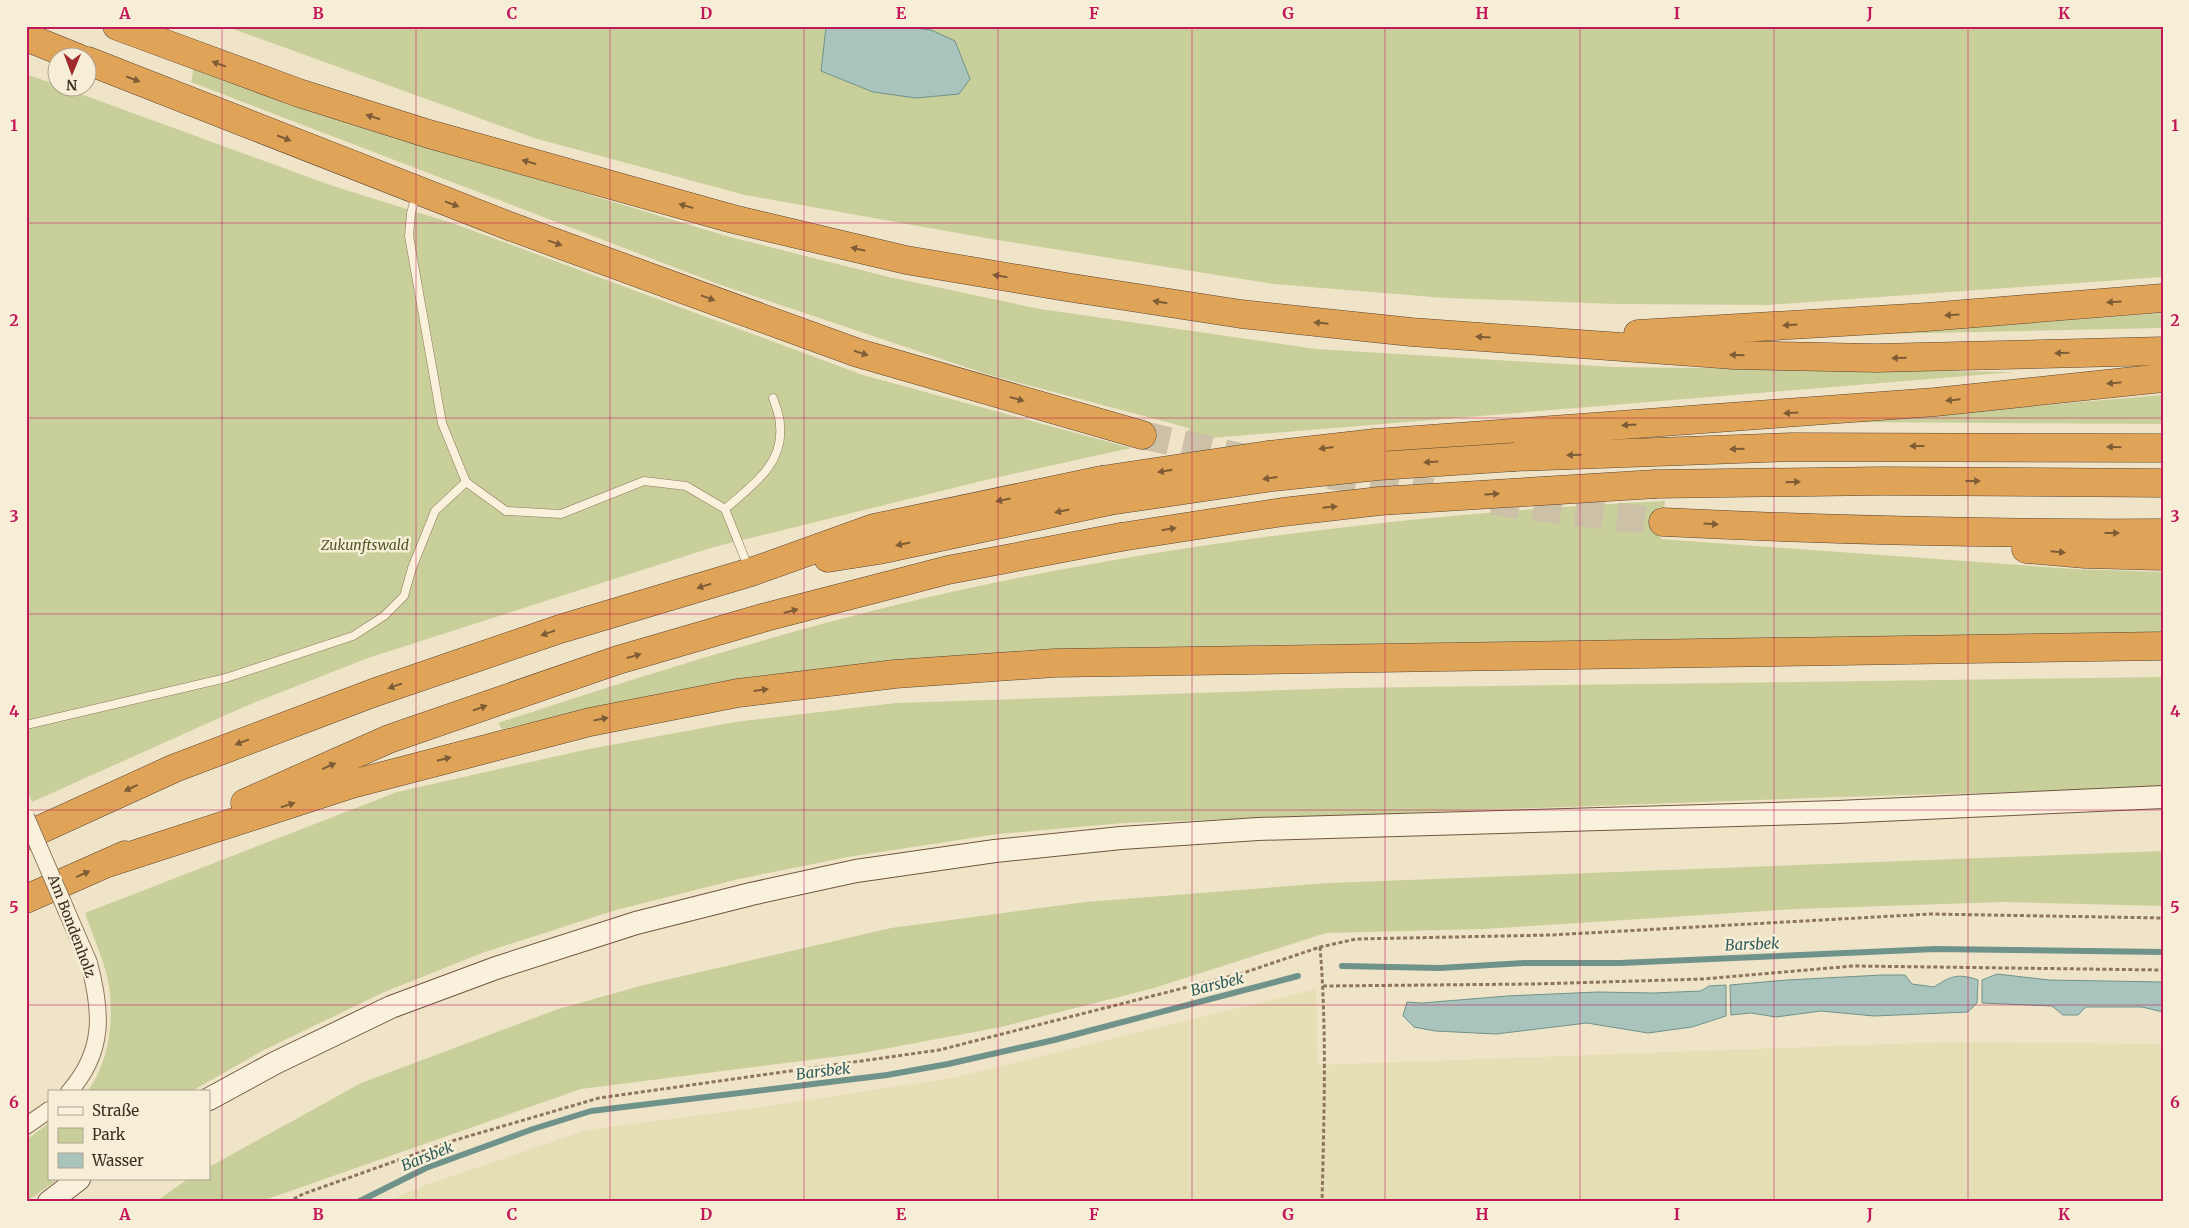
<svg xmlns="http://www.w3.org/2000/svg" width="2189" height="1228" font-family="Merriweather,serif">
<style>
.farmland{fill:#e6deb5}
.green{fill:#c9cf9b}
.water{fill:#a9c4bc;stroke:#6f938a}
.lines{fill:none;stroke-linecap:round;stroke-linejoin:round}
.stream{stroke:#6f938a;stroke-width:6}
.highway-tunnel{stroke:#ccc0a6;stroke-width:28;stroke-dasharray:28 14;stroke-linecap:butt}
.lane-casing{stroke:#8d765c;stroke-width:9}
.street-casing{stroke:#8d765c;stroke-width:18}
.secondary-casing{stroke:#6f573f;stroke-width:24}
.highway-casing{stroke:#5b4430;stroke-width:29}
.path{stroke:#8d765c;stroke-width:3;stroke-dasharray:4 2.5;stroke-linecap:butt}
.lane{stroke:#faf1dc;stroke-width:8}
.street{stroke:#faf1dc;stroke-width:16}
.secondary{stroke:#faf1dc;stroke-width:22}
.highway{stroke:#e0a458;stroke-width:28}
.street-bridge-casing{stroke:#8d765c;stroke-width:18;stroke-linecap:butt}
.highway-bridge-casing{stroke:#5b4430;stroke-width:29;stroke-linecap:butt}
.street-bridge{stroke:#faf1dc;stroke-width:16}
.highway-bridge{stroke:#e0a458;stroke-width:28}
.oneway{fill:#7e5d36}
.grid{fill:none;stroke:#c2185b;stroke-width:1;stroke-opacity:0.55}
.labels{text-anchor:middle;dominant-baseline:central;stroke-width:5;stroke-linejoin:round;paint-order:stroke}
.park-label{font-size:14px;font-style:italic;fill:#4d5a26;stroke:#f7eed8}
.street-label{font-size:14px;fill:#3d2e20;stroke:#f7eed8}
.water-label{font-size:15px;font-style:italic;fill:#2f5d5a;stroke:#f7eed8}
.neatline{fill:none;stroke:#c2185b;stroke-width:2}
.grid-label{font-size:16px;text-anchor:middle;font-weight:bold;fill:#c2185b}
</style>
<rect width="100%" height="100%" fill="#f0e4c8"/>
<path class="farmland" d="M1316 989 1318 1065 1947 1042 2163 1044V1202H385L428 1184 587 1130 769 1106 952 1078Z"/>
<g class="green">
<path d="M225 26H833L826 27 931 30 898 26H2163V277L1767 305 1617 304 1445 298 1273 284 991 239 745 195 534 138Z"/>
<path d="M194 66 431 147 730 237 889 277 1040 309 1316 349 1614 367 2015 372 1187 440 1189 428 986 374 718 284 191 82Z"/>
<path d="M26 74 57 85 58 88H64L333 186 455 224 863 375 1131 448 990 479 714 547 368 658 246 706 32 802 26 788V717L29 708H26Z"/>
<path d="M2163 313V328L1885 334Z"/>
<path d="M2163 395V424L1838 422Z"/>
<path d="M1665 501 1661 539 2074 569 2163 572V633L1279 645 1053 652 692 689 502 729 498 723C659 670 822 619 988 584 1210 538 1438 512 1665 501Z"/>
<path d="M2163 677V788L1839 797 1124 823 998 834 848 857 739 879 616 910 482 953 382 993 262 1051 190 1092H87C109 1062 114 1022 109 986 106 965 92 934 85 913L397 792 584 750 735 722 896 703 1345 688Z"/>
<path d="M2163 851V906L2004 902 1796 909 1485 929 1326 933 1154 988 1001 1027 857 1054 581 1089 259 1202H155L188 1179H209V1167L361 1083 558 1009 644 985 891 928 1085 902 1328 883Z"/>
<path d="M49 1123V1179H58L26 1202V1140Z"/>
</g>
<g class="water">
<path d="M898 26 931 30 955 41 970 79 959 94 916 98 873 92 821 71 826 27Z"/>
<path d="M1997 974 2049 980 2163 982V1012L2142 1007H2086L2078 1015H2063L2052 1006 1982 1003V980Z"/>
<path d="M1882 975H1905L1912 984 1934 987C1951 976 1958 973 1978 980L1977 1003 1968 1012 1874 1016 1821 1011 1776 1017 1751 1013 1731 1015 1730 985 1787 980Z"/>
<path d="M1726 985V1016L1692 1027 1648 1033 1587 1023 1496 1034 1435 1031 1414 1027 1403 1016 1407 1002 1422 1003 1507 996 1598 992 1653 993 1701 991 1709 986Z"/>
</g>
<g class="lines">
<g class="stream">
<path d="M1342 966 1440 968 1524 963H1620L1935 949 2163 952"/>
<path d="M358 1202 426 1168 533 1129 591 1111 887 1075 948 1064 1054 1040 1298 976"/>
</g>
<g class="highway-tunnel">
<path d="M1142 435 1245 458"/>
<path d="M1329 475 1432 492"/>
<path d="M1492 501 1576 512 1663 522"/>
</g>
<g class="lane-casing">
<g id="lane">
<path d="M466 482 506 511 561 514 644 481 686 486 725 509 749 569"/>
<path d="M725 509C752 485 784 465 780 425 780 416 776 407 773 398"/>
<path d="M26 725 226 678 353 636 384 616 404 596 412 568 435 511 466 482 442 423 409 236 411 213 416 195"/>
</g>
</g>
<g class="street-casing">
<g id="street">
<path d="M69 1092C105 1051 102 1012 89 963"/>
<path d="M26 1126 49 1110"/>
</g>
</g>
<g class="secondary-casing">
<g id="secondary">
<path d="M209 1099 275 1063 391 1007 496 968 636 923 751 894 856 871 995 851 1121 838 1258 829 1838 812 2163 797"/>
<path d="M49 1202 79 1179"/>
</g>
</g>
<g class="highway-casing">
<g id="highway">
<path d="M117 26 299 93 429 134 733 219 906 260 1066 287 1241 314 1411 332 1734 355 1876 358 2163 351"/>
<path d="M26 37 78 58"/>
<path d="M88 61 509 226 858 353 1142 435"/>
<path d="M1638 334 1927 317 2163 298"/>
<path d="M1375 443 1935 402 2163 378"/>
<path d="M1515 457 1792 447 2163 448"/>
<path d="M1656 484 1882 481 2163 483"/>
<path d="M1663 522C1829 530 1996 534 2163 533"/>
<path d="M2026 549 2085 554 2163 556"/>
<path d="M828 558 879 550 1109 501"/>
<path d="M245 803 389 739 618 660 766 617 948 570 1121 537"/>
<path d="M26 836 175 768 373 693 560 629 751 572 874 528 1102 480"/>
<path d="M108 863 352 784 590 722 738 693 895 674 1055 663 2163 646"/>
<path d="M26 899 125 855"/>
</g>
</g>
<g class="path">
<path d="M1320 947C1327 1031 1324 1117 1322 1202"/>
<path d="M1323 986 1534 984 1703 979 1853 966 2163 970"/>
<path d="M288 1202 303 1194 452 1141 599 1098 939 1050 1243 973 1320 947 1356 939 1551 935 1930 914 2163 918"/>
</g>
<use href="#lane" class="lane"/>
<use href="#street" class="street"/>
<use href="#secondary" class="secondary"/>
<use href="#highway" class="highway"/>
<g class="street-bridge-casing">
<path id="street-bridge" d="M26 817 89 963"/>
</g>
<g class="highway-bridge-casing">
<g id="highway-bridge">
<path d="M1102 480 1268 455 1375 443"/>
<path d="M1109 501 1273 477 1378 466 1515 457"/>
<path d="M1121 537 1283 512 1380 501 1656 484"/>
</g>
</g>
<use href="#street-bridge" class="street-bridge"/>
<use href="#highway-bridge" class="highway-bridge"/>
</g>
<defs><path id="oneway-solid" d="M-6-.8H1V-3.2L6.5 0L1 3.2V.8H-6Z" transform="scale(1.25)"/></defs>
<g class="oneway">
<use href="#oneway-solid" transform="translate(219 64) rotate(-160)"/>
<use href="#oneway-solid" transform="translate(133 79) rotate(21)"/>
<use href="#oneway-solid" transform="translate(373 117) rotate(-162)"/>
<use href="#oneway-solid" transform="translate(284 138) rotate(21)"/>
<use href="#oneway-solid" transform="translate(529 162) rotate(-164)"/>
<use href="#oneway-solid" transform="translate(452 204) rotate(21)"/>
<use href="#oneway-solid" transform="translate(686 206) rotate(-164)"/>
<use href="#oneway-solid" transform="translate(555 243) rotate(20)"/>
<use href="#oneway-solid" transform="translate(858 249) rotate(-167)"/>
<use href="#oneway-solid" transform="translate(1000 276) rotate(-170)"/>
<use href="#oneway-solid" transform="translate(708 298) rotate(20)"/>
<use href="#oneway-solid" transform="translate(1160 302) rotate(-171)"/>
<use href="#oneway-solid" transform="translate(2114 302) rotate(176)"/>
<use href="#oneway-solid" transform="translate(1952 315) rotate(176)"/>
<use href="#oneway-solid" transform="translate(1321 323) rotate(-174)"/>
<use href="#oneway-solid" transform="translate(1790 325) rotate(177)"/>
<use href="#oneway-solid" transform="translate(1483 337) rotate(-176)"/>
<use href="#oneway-solid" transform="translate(861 353) rotate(17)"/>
<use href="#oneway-solid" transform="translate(2062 353) rotate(178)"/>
<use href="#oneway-solid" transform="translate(1737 355) rotate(-178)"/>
<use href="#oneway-solid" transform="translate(1899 358) rotate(178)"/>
<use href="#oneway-solid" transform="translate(2114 383) rotate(174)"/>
<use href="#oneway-solid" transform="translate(1017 399) rotate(16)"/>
<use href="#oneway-solid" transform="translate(1953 400) rotate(174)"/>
<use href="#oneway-solid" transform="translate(1791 413) rotate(176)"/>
<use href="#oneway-solid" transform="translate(1629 425) rotate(176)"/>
<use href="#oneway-solid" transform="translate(1917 446) rotate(180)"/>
<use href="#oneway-solid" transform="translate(2114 447) rotate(-179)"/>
<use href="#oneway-solid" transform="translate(1326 448) rotate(173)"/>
<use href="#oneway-solid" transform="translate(1737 449) rotate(178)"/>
<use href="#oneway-solid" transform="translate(1574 455) rotate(178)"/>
<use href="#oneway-solid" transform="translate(1431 462) rotate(176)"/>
<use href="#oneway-solid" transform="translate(1165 471) rotate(171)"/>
<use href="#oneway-solid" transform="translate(1270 478) rotate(172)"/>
<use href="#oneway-solid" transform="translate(1973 481)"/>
<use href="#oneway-solid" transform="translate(1793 482) rotate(-1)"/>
<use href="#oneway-solid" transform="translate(1492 494) rotate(-4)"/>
<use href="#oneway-solid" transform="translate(1003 500) rotate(169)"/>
<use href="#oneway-solid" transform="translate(1330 507) rotate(-6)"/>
<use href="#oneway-solid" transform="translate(1062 511) rotate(168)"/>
<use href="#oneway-solid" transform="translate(1711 524) rotate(3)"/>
<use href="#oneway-solid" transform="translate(1169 529) rotate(-9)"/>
<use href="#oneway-solid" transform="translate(2112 533)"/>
<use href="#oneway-solid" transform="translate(903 544) rotate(168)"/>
<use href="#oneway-solid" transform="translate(2058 552) rotate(5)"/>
<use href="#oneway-solid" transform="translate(704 586) rotate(163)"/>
<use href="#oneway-solid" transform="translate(791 611) rotate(-15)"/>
<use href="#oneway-solid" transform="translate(548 633) rotate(161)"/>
<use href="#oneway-solid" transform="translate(634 656) rotate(-16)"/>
<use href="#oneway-solid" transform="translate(395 686) rotate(161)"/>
<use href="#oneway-solid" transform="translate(761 690) rotate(-7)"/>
<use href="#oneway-solid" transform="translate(480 708) rotate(-19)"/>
<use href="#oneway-solid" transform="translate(601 719) rotate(-11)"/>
<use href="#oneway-solid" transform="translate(242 742) rotate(159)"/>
<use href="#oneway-solid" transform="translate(444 759) rotate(-14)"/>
<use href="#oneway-solid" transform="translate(329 766) rotate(-24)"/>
<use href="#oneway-solid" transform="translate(131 788) rotate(155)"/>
<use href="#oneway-solid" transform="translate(288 805) rotate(-18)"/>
<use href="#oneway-solid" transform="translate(83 874) rotate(-24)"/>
</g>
<path class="grid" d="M222 26V1202M416 26V1202M610 26V1202M804 26V1202M998 26V1202M1192 26V1202M1385 26V1202M1580 26V1202M1774 26V1202M1968 26V1202M26 223H2163M26 418H2163M26 614H2163M26 810H2163M26 1005H2163"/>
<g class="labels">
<g class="park-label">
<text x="365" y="545">Zukunftswald</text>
</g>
<g class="street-label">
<text transform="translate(72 926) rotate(69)">Am Bondenholz</text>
</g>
<g class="water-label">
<text transform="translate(1752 944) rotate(-2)">Barsbek</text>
<text transform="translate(1217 984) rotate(-14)">Barsbek</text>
<text transform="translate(823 1071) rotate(-7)">Barsbek</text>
<text transform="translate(427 1156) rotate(-22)">Barsbek</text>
</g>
</g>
<rect width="2189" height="1228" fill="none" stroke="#f7eed8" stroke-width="55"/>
<rect x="48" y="1090" width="162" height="90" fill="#f7eed8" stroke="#ada18e"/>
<rect x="58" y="1107" width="25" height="8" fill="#faf1dc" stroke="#ada18e"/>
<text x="92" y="1116" font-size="15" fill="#3d2e20">Straße</text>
<rect x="58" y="1128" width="25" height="15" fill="#c9cf9b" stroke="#ada18e"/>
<text x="92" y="1140" font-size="15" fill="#3d2e20">Park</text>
<rect x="58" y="1153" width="25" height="15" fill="#a9c4bc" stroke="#ada18e"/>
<text x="92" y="1166" font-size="15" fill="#3d2e20">Wasser</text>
<g transform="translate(72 72) rotate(181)"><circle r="24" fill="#f7eed8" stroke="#ada18e"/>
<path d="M0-4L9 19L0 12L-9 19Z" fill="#9e2a2b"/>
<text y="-8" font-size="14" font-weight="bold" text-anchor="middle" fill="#3d2e20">N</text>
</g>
<rect x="28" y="28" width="2134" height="1172" class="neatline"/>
<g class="grid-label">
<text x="125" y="19">A</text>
<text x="318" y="19">B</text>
<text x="512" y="19">C</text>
<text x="706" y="19">D</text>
<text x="901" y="19">E</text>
<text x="1094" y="19">F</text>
<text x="1288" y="19">G</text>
<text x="1482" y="19">H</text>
<text x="1677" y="19">I</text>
<text x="1870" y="19">J</text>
<text x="2064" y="19">K</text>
<text x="14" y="131">1</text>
<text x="2175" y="131">1</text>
<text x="14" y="326">2</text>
<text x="2175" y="326">2</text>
<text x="14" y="522">3</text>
<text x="2175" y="522">3</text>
<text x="14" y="717">4</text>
<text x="2175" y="717">4</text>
<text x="14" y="913">5</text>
<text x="2175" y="913">5</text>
<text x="14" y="1108">6</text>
<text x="2175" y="1108">6</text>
<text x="125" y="1220">A</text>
<text x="318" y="1220">B</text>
<text x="512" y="1220">C</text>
<text x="706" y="1220">D</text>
<text x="901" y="1220">E</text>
<text x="1094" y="1220">F</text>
<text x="1288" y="1220">G</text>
<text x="1482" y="1220">H</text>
<text x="1677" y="1220">I</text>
<text x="1870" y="1220">J</text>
<text x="2064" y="1220">K</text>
</g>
</svg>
